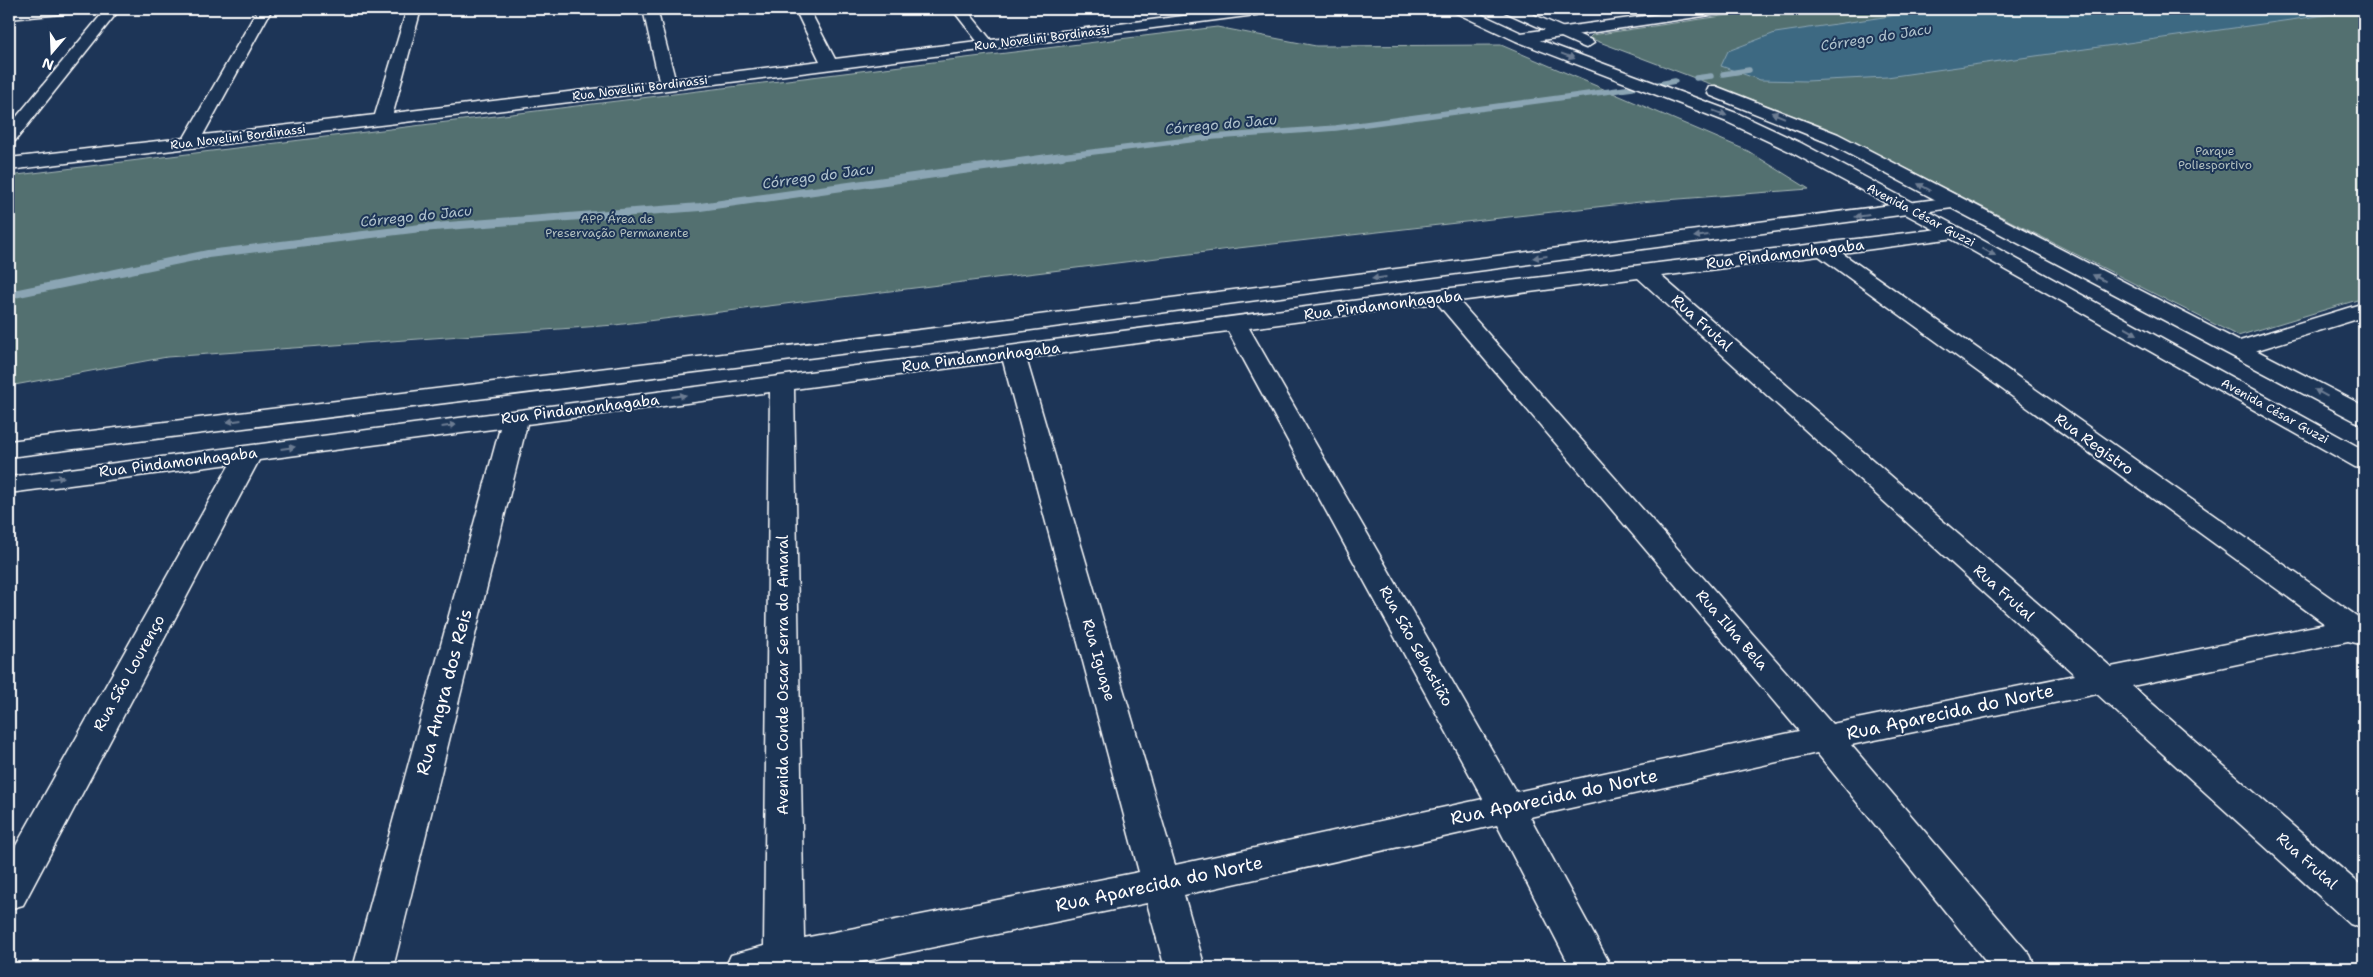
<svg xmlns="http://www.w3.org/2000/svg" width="2373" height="977" font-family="'Shantell Sans',sans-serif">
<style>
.green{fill:#52706f;stroke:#a8b8b7}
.water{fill:#3d6982;stroke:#8ba5b4}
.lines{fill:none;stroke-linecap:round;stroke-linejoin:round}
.stream-far1{stroke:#8ba5b4;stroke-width:5.5}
.stream{stroke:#8ba5b4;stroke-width:8}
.street-casing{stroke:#fff;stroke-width:3}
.secondary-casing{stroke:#fff;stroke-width:3}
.street{fill:#1d3557;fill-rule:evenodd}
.secondary{fill:#1d3557;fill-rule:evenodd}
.oneway{fill:#6c7c92}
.labels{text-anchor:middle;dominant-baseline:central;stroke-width:4;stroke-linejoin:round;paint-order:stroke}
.far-street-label{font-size:12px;fill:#fff;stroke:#1d3557}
.far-park-label{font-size:12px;fill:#b1bfbe;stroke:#1d3557}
.far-water-label{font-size:14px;font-style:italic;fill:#b1c3cd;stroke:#1d3557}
.street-label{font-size:15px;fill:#fff;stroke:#1d3557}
.near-street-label{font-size:18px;fill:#fff;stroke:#1d3557}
</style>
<rect width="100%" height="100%" fill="#1d3557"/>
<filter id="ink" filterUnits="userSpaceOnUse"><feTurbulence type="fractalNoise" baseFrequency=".02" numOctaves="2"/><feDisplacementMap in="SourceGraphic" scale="10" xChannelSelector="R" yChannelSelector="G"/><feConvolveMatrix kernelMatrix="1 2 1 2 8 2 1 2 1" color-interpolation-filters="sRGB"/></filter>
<g filter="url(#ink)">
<g class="green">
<path d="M1770 9H2364V298L2238 336 1824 127 1589 38 1592 35Z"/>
<path d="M1217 27 1316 46 1501 45 1748 151 1809 189 1640 202 1238 248 615 325 167 357 9 386V176Z"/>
</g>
<path class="water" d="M1938 9H2347V12L1887 77 1806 81 1760 80 1721 66 1728 51 1775 33Z"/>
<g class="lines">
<g class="stream-far1">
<path d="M1723 74 1749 70"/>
<path d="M1696 78 1711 76"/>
<path d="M1654 85 1675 81"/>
<path d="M1053 157 1213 137 1336 128 1633 88"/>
</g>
<path class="stream" d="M9 295 208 254 421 228 700 207 1062 156"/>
<g class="street-casing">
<g id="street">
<path d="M29 9H79L72 13 9 19V11Z"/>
<path d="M106 9H120L15 141 9 142V126Z"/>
<path d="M258 9H272L203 135 375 115 407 9H421L393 113 659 81 643 9H657L675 79 820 61 795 9H809L835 59 977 41 952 9H966L991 40 1239 9H1278L1271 13 668 90 9 170V158L184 138Z"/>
<path d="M1696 9H1731L1724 13 1521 43 1513 38 1521 33Z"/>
<path d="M1953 197 1960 199 1963 203 1960 207 1001 334 9 457V441L1001 320Z"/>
<path d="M1955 227 1962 229 1965 233 1962 237 1842 253 2358 617 2364 616V645L2348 641 2132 686 2364 888V929L2350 924 2097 694 1851 745 2030 955 2036 968H1991L1817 753 1530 817 1612 968H1571L1497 825 1184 895 1205 968H1165L1147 903 832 968H725L731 955 764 946 770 392 527 424 393 968H353L500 428 259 460 23 905 9 909V858L230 464 9 493V477L1443 289ZM1819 256 2325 624 2111 667 1661 276ZM1638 278 2075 675 1832 724 1459 301ZM1437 303 1799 731 1516 792 1249 328ZM1228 331 1483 799 1175 865 1026 358ZM1003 361 1139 872 804 938 794 389Z"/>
<path d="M2364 303V317L2238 356 2230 354 2226 349 2230 344Z"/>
</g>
</g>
<g class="secondary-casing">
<g id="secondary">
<path d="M1452 9H1470L1526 35 1739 114 1801 143 1962 229 2364 450V469L2355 467 1948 237 1789 151 1727 122 1516 41 1454 12Z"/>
<path d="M1503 9H1521L1591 40 1594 43 1586 48 1581 46 1505 12Z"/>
<path d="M1715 86 1838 134 2364 406V424L2355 421 1826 142 1709 95 1707 91 1709 87Z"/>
</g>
</g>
<use href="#street" class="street"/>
<use href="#secondary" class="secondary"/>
</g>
<defs><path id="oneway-solid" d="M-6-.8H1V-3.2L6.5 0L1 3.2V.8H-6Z" transform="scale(1.25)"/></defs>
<g class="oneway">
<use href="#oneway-solid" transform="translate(1568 56) rotate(21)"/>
<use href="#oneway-solid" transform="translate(1720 113) rotate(21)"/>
<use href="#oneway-solid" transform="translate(1778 115) rotate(-158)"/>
<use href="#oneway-solid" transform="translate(1924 187) rotate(-152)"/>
<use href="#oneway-solid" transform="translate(1862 216) rotate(173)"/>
<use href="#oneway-solid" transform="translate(1701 236) rotate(173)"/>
<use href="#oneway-solid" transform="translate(1989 252) rotate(29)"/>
<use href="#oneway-solid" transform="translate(1540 257) rotate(173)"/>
<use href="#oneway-solid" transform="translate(1379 278) rotate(173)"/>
<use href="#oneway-solid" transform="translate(2099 278) rotate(-153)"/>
<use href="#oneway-solid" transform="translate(2131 331) rotate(29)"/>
<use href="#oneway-solid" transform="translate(2321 393) rotate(-152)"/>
<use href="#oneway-solid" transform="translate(679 396) rotate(-7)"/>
<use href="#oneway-solid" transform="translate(234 421) rotate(173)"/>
<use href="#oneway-solid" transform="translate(449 426) rotate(-8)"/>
<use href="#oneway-solid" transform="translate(288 448) rotate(-8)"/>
<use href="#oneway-solid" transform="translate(57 478) rotate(-7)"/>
</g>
</g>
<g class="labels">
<g class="far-street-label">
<text transform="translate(1042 38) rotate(-7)">Rua Novelini Bordinassi</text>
<text transform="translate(640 88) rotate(-7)">Rua Novelini Bordinassi</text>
<text transform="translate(238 137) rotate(-7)">Rua Novelini Bordinassi</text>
<text transform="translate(1921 215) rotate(28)">Avenida César Guzzi</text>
<text transform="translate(2275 411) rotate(29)">Avenida César Guzzi</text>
</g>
<g class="far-park-label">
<text x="2215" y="151">Parque<tspan x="2215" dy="14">Poliesportivo</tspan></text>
<text x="617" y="219">APP Área de<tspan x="617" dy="14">Preservação Permanente</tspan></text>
</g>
<g class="far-water-label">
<text transform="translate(1876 37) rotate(-9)">Córrego do Jacu</text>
<text transform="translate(1221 124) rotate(-5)">Córrego do Jacu</text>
<text transform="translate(818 176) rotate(-8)">Córrego do Jacu</text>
<text transform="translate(416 216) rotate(-6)">Córrego do Jacu</text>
</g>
<g class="street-label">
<text transform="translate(1785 254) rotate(-7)">Rua Pindamonhagaba</text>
<text transform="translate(1383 305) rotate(-7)">Rua Pindamonhagaba</text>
<text transform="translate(1702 323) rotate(42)">Rua Frutal</text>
<text transform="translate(981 357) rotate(-7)">Rua Pindamonhagaba</text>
<text transform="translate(580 409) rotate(-7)">Rua Pindamonhagaba</text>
<text transform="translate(2094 444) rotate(36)">Rua Registro</text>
<text transform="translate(178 462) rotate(-7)">Rua Pindamonhagaba</text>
<text transform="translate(2004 593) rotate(42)">Rua Frutal</text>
<text transform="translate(1732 630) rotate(49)">Rua Ilha Bela</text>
<text transform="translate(1416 646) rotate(61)">Rua São Sebastião</text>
<text transform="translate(1099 660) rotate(74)">Rua Iguape</text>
<text transform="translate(129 673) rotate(-61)">Rua São Lourenço</text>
<text transform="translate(783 675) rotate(-90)">Avenida Conde Oscar Serra do Amaral</text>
<text transform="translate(2307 861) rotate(42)">Rua Frutal</text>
</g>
<g class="near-street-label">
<text transform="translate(444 692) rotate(-75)">Rua Angra dos Reis</text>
<text transform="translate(1950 712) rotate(-12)">Rua Aparecida do Norte</text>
<text transform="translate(1554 797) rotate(-12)">Rua Aparecida do Norte</text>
<text transform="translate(1159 884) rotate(-12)">Rua Aparecida do Norte</text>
</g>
</g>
<rect width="2373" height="977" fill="none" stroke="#1d3557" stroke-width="30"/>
<rect x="15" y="15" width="2343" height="947" fill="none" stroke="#fff" stroke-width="2" filter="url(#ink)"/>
<g transform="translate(52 52) rotate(199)" stroke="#1d3557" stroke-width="4" paint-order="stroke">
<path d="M0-4L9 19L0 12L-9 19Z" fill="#ffffff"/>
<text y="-8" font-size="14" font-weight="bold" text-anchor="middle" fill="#ffffff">N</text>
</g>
</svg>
